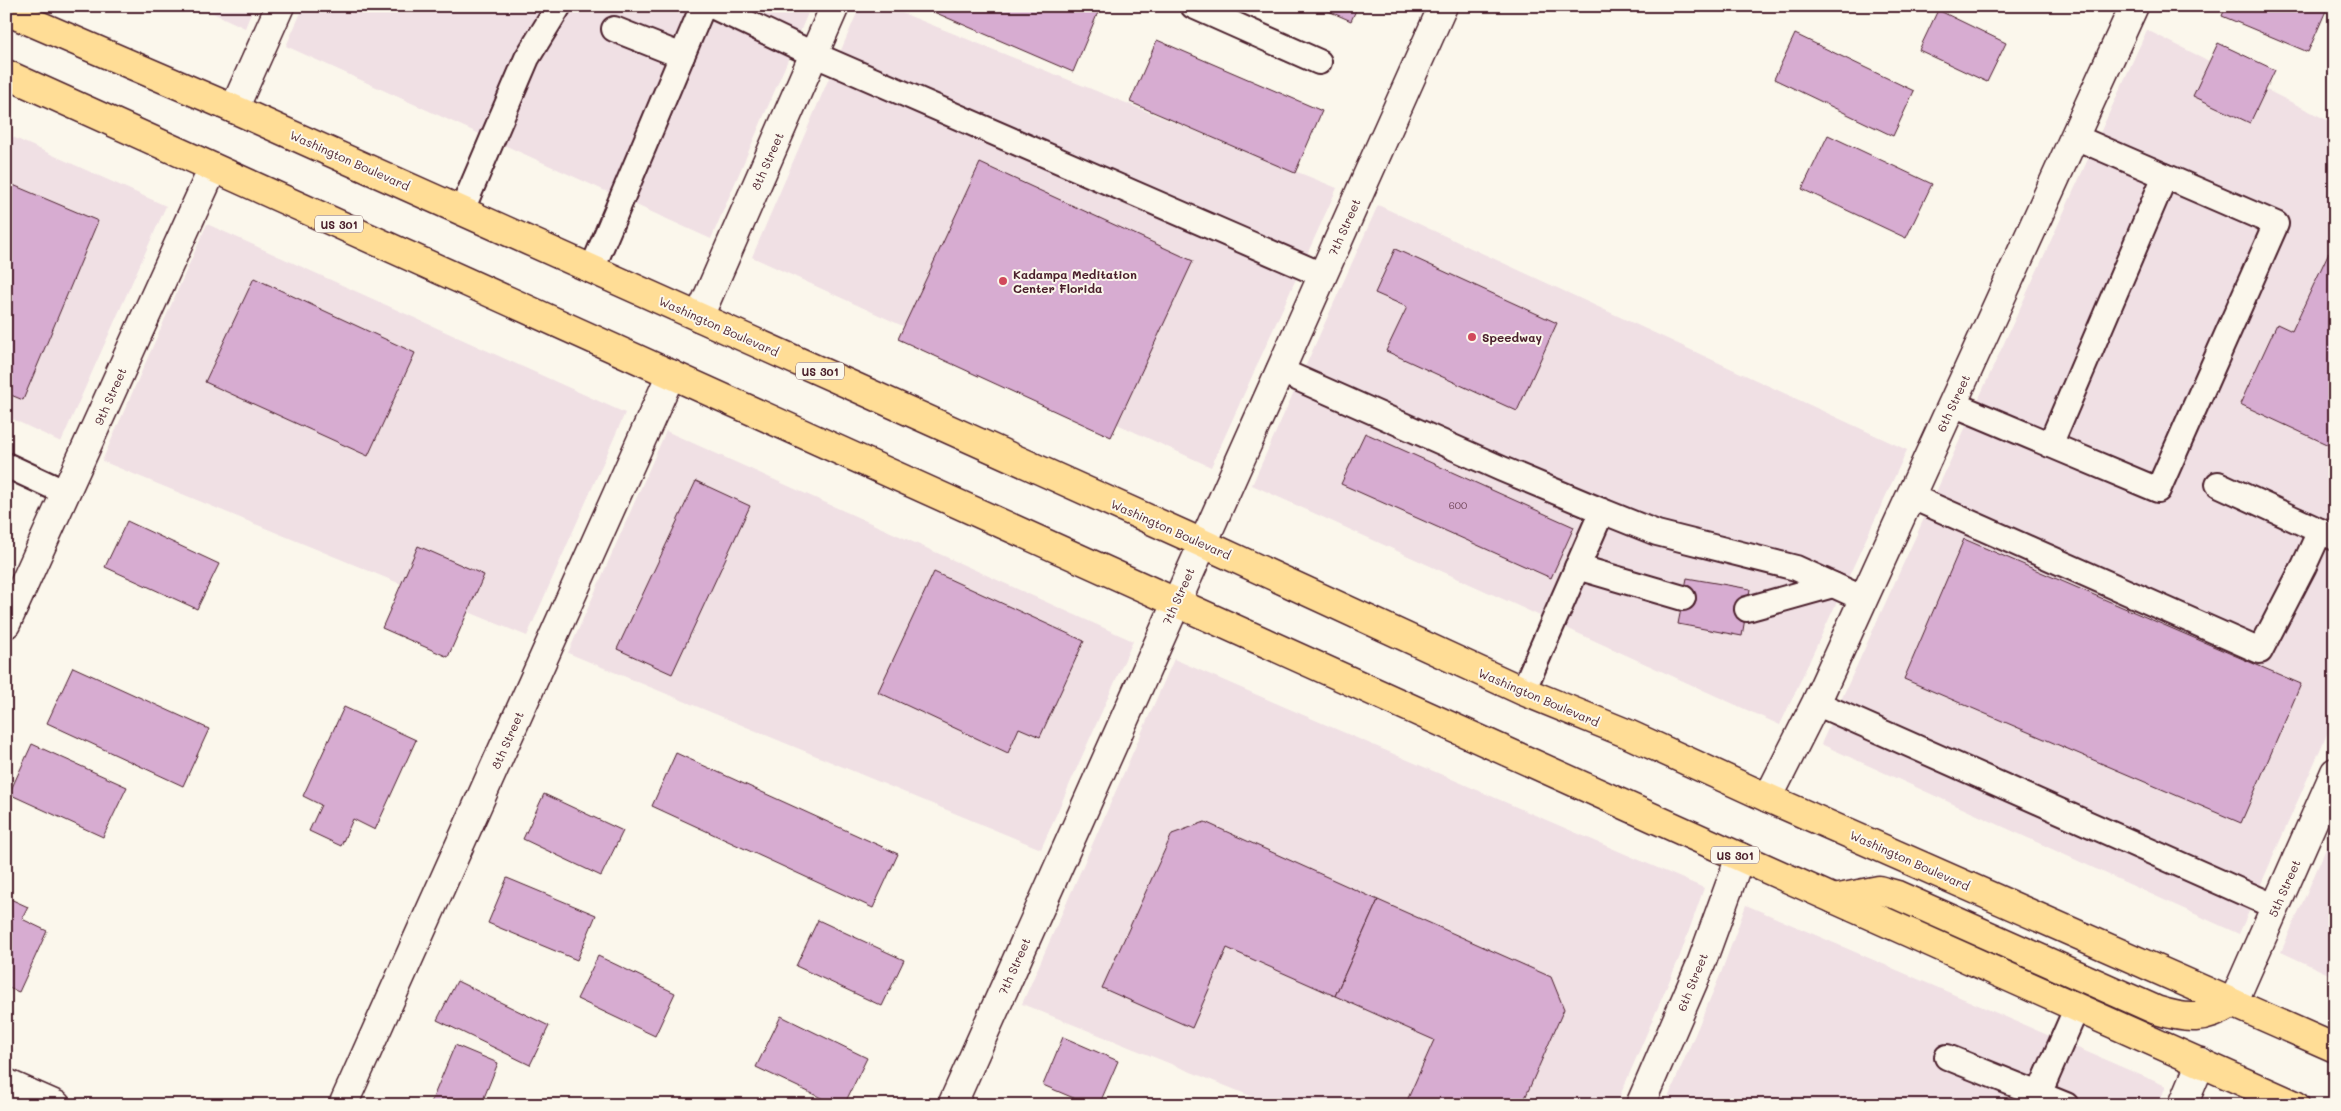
<svg xmlns="http://www.w3.org/2000/svg" width="2341" height="1111" font-family="Mali,sans-serif">
<style>
.built{fill:#f0e0e4}
.building{fill:#d7acd1;stroke:#4a1f2b}
.lines{fill:none;stroke-linecap:round;stroke-linejoin:round}
.service-casing{stroke:#4a1f2b;stroke-width:28}
.minor-casing{stroke:#4a1f2b;stroke-width:31}
.tertiary-casing{stroke:#4a1f2b;stroke-width:31}
.primary-casing{stroke:#4a1f2b;stroke-width:31}
.service{stroke:#fbf7ec;stroke-width:24}
.minor{stroke:#fbf7ec;stroke-width:28}
.tertiary{stroke:#fbf7ec;stroke-width:28}
.primary{stroke:#ffdd96;stroke-width:28}
.poi-dot{fill:#d1495b;stroke:#fbf7ec;stroke-width:2}
.labels{text-anchor:middle;dominant-baseline:central;stroke-width:4;stroke-linejoin:round;paint-order:stroke}
.number-label{font-size:10px;fill:#6d4254}
.shield{fill:#fbf7ec;stroke:#7f6065;stroke-width:1}
.shield-label{font-size:11px;font-weight:bold;fill:#4a1f2b}
.street-label{font-size:12px;fill:#4a1f2b;stroke:#fbf7ec}
.poi-label{font-size:12px;font-weight:bold;fill:#4a1f2b;stroke:#fbf7ec;text-anchor:start}
</style>
<rect width="100%" height="100%" fill="#fbf7ec"/>
<filter id="ink" filterUnits="userSpaceOnUse"><feTurbulence type="fractalNoise" baseFrequency=".02" numOctaves="2"/><feDisplacementMap in="SourceGraphic" scale="10" xChannelSelector="R" yChannelSelector="G"/><feConvolveMatrix kernelMatrix="1 2 1 2 8 2 1 2 1" color-interpolation-filters="sRGB"/></filter>
<g filter="url(#ink)">
<g class="built">
<path d="M198 6H254L245 28Z"/>
<path d="M304 6H811L711 239 286 46Z"/>
<path d="M860 6H885L1337 188 1211 467 752 257Z"/>
<path d="M2147 30 2335 124V716L2239 934 1821 744Z"/>
<path d="M6 134 166 206 61 442 6 416Z"/>
<path d="M1378 205 1907 450 1780 725 1252 485Z"/>
<path d="M207 224 625 413 527 636 102 461Z"/>
<path d="M666 431 1133 641 1041 849 568 653Z"/>
<path d="M1174 659 1704 888 1680 956 1616 1105H1273L1022 1004Z"/>
<path d="M2335 828V977L2281 952Z"/>
<path d="M1746 905 2166 1086 2158 1105H1665L1721 973Z"/>
</g>
<g class="building">
<path d="M920 6H1091L1099 10 1073 72Z"/>
<path d="M1317 6H1358L1351 21Z"/>
<path d="M2226 6H2328L2308 52 2222 16Z"/>
<path d="M1938 10 2006 43 1987 82 1919 50Z"/>
<path d="M1795 34 1914 91 1893 136 1774 79Z"/>
<path d="M1157 40 1322 111 1295 173 1130 102Z"/>
<path d="M2218 43 2275 70 2250 123 2193 96Z"/>
<path d="M1828 135 1932 184 1906 238 1802 189Z"/>
<path d="M980 163 1193 261 1111 437 898 339Z"/>
<path d="M13 185 98 221 23 400 6 393V201Z"/>
<path d="M1395 249 1557 323 1517 411 1386 351 1407 307 1375 293Z"/>
<path d="M2329 252 2335 254V448L2240 404 2277 324 2292 331Z"/>
<path d="M254 278 415 353 368 456 205 382Z"/>
<path d="M1365 433 1574 527 1551 578 1341 484Z"/>
<path d="M696 481 750 506 672 674 617 649Z"/>
<path d="M127 521 219 564 197 609 105 567Z"/>
<path d="M1964 539 2301 684 2241 823 1904 679Z"/>
<path d="M418 546 484 575 448 657 382 628Z"/>
<path d="M934 572 1084 641 1040 737 1019 728 1008 753 878 692Z"/>
<path d="M1687 578 1750 589 1742 636 1678 624Z"/>
<path d="M73 667 209 729 183 786 47 723Z"/>
<path d="M344 707 416 740 375 830 353 819 341 846 309 831 321 805 303 796Z"/>
<path d="M32 744 127 787 103 837 9 794Z"/>
<path d="M676 753 898 854 873 908 652 806Z"/>
<path d="M544 794 623 831 601 876 523 839Z"/>
<path d="M1205 822 1378 900 1335 996 1227 948 1192 1028 1102 988 1172 834Z"/>
<path d="M507 878 596 915 577 960 488 923Z"/>
<path d="M6 897 28 907 22 919 47 931 19 992 6 987Z"/>
<path d="M1378 900 1551 977 1564 1009 1522 1105H1405L1434 1040 1335 996Z"/>
<path d="M818 920 904 960 882 1006 796 966Z"/>
<path d="M598 956 675 993 655 1036 577 999Z"/>
<path d="M457 981 549 1026 530 1065 437 1020Z"/>
<path d="M781 1016 867 1058 844 1105H836L756 1067Z"/>
<path d="M1063 1037 1118 1061 1099 1105H1090L1043 1085Z"/>
<path d="M455 1045 498 1063 481 1105H430Z"/>
</g>
<g class="lines">
<g class="service-casing">
<g id="service">
<path d="M712 6 813 54 1322 275"/>
<path d="M1193 6 1319 62"/>
<path d="M614 29 682 56"/>
<path d="M462 210 527 58 559 6"/>
<path d="M592 269 703 6"/>
<path d="M1279 370 1502 469 1602 511"/>
<path d="M1953 404 2158 490 2276 224 2075 137"/>
<path d="M2050 445 2165 176"/>
<path d="M6 465 66 493"/>
<path d="M2218 484 2320 531"/>
<path d="M1910 496 2260 651 2304 566 2320 531 2335 538"/>
<path d="M1577 567 1683 598"/>
<path d="M1747 609 1833 585"/>
<path d="M1523 691 1602 511 1657 533 1796 568 1864 599"/>
<path d="M1816 703 2276 907"/>
<path d="M1947 1057 2039 1094 2077 1007"/>
<path d="M2039 1094 2066 1105"/>
</g>
</g>
<g class="minor-casing">
<g id="minor">
<path d="M234 109 280 6"/>
<path d="M699 317 835 6"/>
<path d="M6 624 213 168"/>
<path d="M1768 798 1816 703 2134 6"/>
<path d="M2233 1003 2335 772"/>
<path d="M6 1083 56 1105"/>
<path d="M343 1105 671 374"/>
<path d="M952 1105 1443 6"/>
<path d="M2183 1105 2201 1062"/>
</g>
</g>
<g class="tertiary-casing">
<path id="tertiary" d="M1640 1105 1701 964 1740 857"/>
</g>
<g class="primary-casing">
<g id="primary">
<path d="M6 11 234 109 853 386 1202 543 1523 691 1626 733 1768 798 2335 1048"/>
<path d="M6 74 1740 857 2295 1105"/>
<path d="M1834 899 1879 890 1897 895 2156 1010C2188 1020 2204 1021 2233 1003"/>
</g>
</g>
<use href="#service" class="service"/>
<use href="#minor" class="minor"/>
<use href="#tertiary" class="tertiary"/>
<use href="#primary" class="primary"/>
</g>
</g>
<g class="poi-dot">
<circle cx="1003" cy="281" r="5"/>
<circle cx="1472" cy="337" r="5"/>
</g>
<g class="labels">
<g class="number-label">
<text x="1458" y="505">600</text>
</g>
<g class="shield">
<rect x="315" y="215.5" width="48" height="17" rx="4"/>
<rect x="796" y="362.5" width="48" height="17" rx="4"/>
<rect x="1711" y="846.5" width="48" height="17" rx="4"/>
</g>
<g class="shield-label">
<text x="339" y="224">US 301</text>
<text x="820" y="371">US 301</text>
<text x="1735" y="855">US 301</text>
</g>
<g class="street-label">
<text transform="translate(350 160) rotate(24)">Washington Boulevard</text>
<text transform="translate(767 161) rotate(-66)">8th Street</text>
<text transform="translate(1344 227) rotate(-66)">7th Street</text>
<text transform="translate(719 326) rotate(24)">Washington Boulevard</text>
<text transform="translate(110 396) rotate(-66)">9th Street</text>
<text transform="translate(1953 403) rotate(-65)">6th Street</text>
<text transform="translate(1171 529) rotate(24)">Washington Boulevard</text>
<text transform="translate(1178 596) rotate(-66)">7th Street</text>
<text transform="translate(1539 697) rotate(23)">Washington Boulevard</text>
<text transform="translate(507 740) rotate(-66)">8th Street</text>
<text transform="translate(1910 860) rotate(24)">Washington Boulevard</text>
<text transform="translate(2284 888) rotate(-66)">5th Street</text>
<text transform="translate(1014 966) rotate(-66)">7th Street</text>
<text transform="translate(1692 982) rotate(-68)">6th Street</text>
</g>
<g class="poi-label">
<text x="1013" y="274">Kadampa Meditation<tspan x="1013" dy="14">Center Florida</tspan></text>
<text x="1482" y="337">Speedway</text>
</g>
</g>
<rect width="2341" height="1111" fill="none" stroke="#fbf7ec" stroke-width="25"/>
<rect x="12" y="12" width="2316" height="1086" fill="none" stroke="#4a1f2b" stroke-width="2" filter="url(#ink)"/>
</svg>
